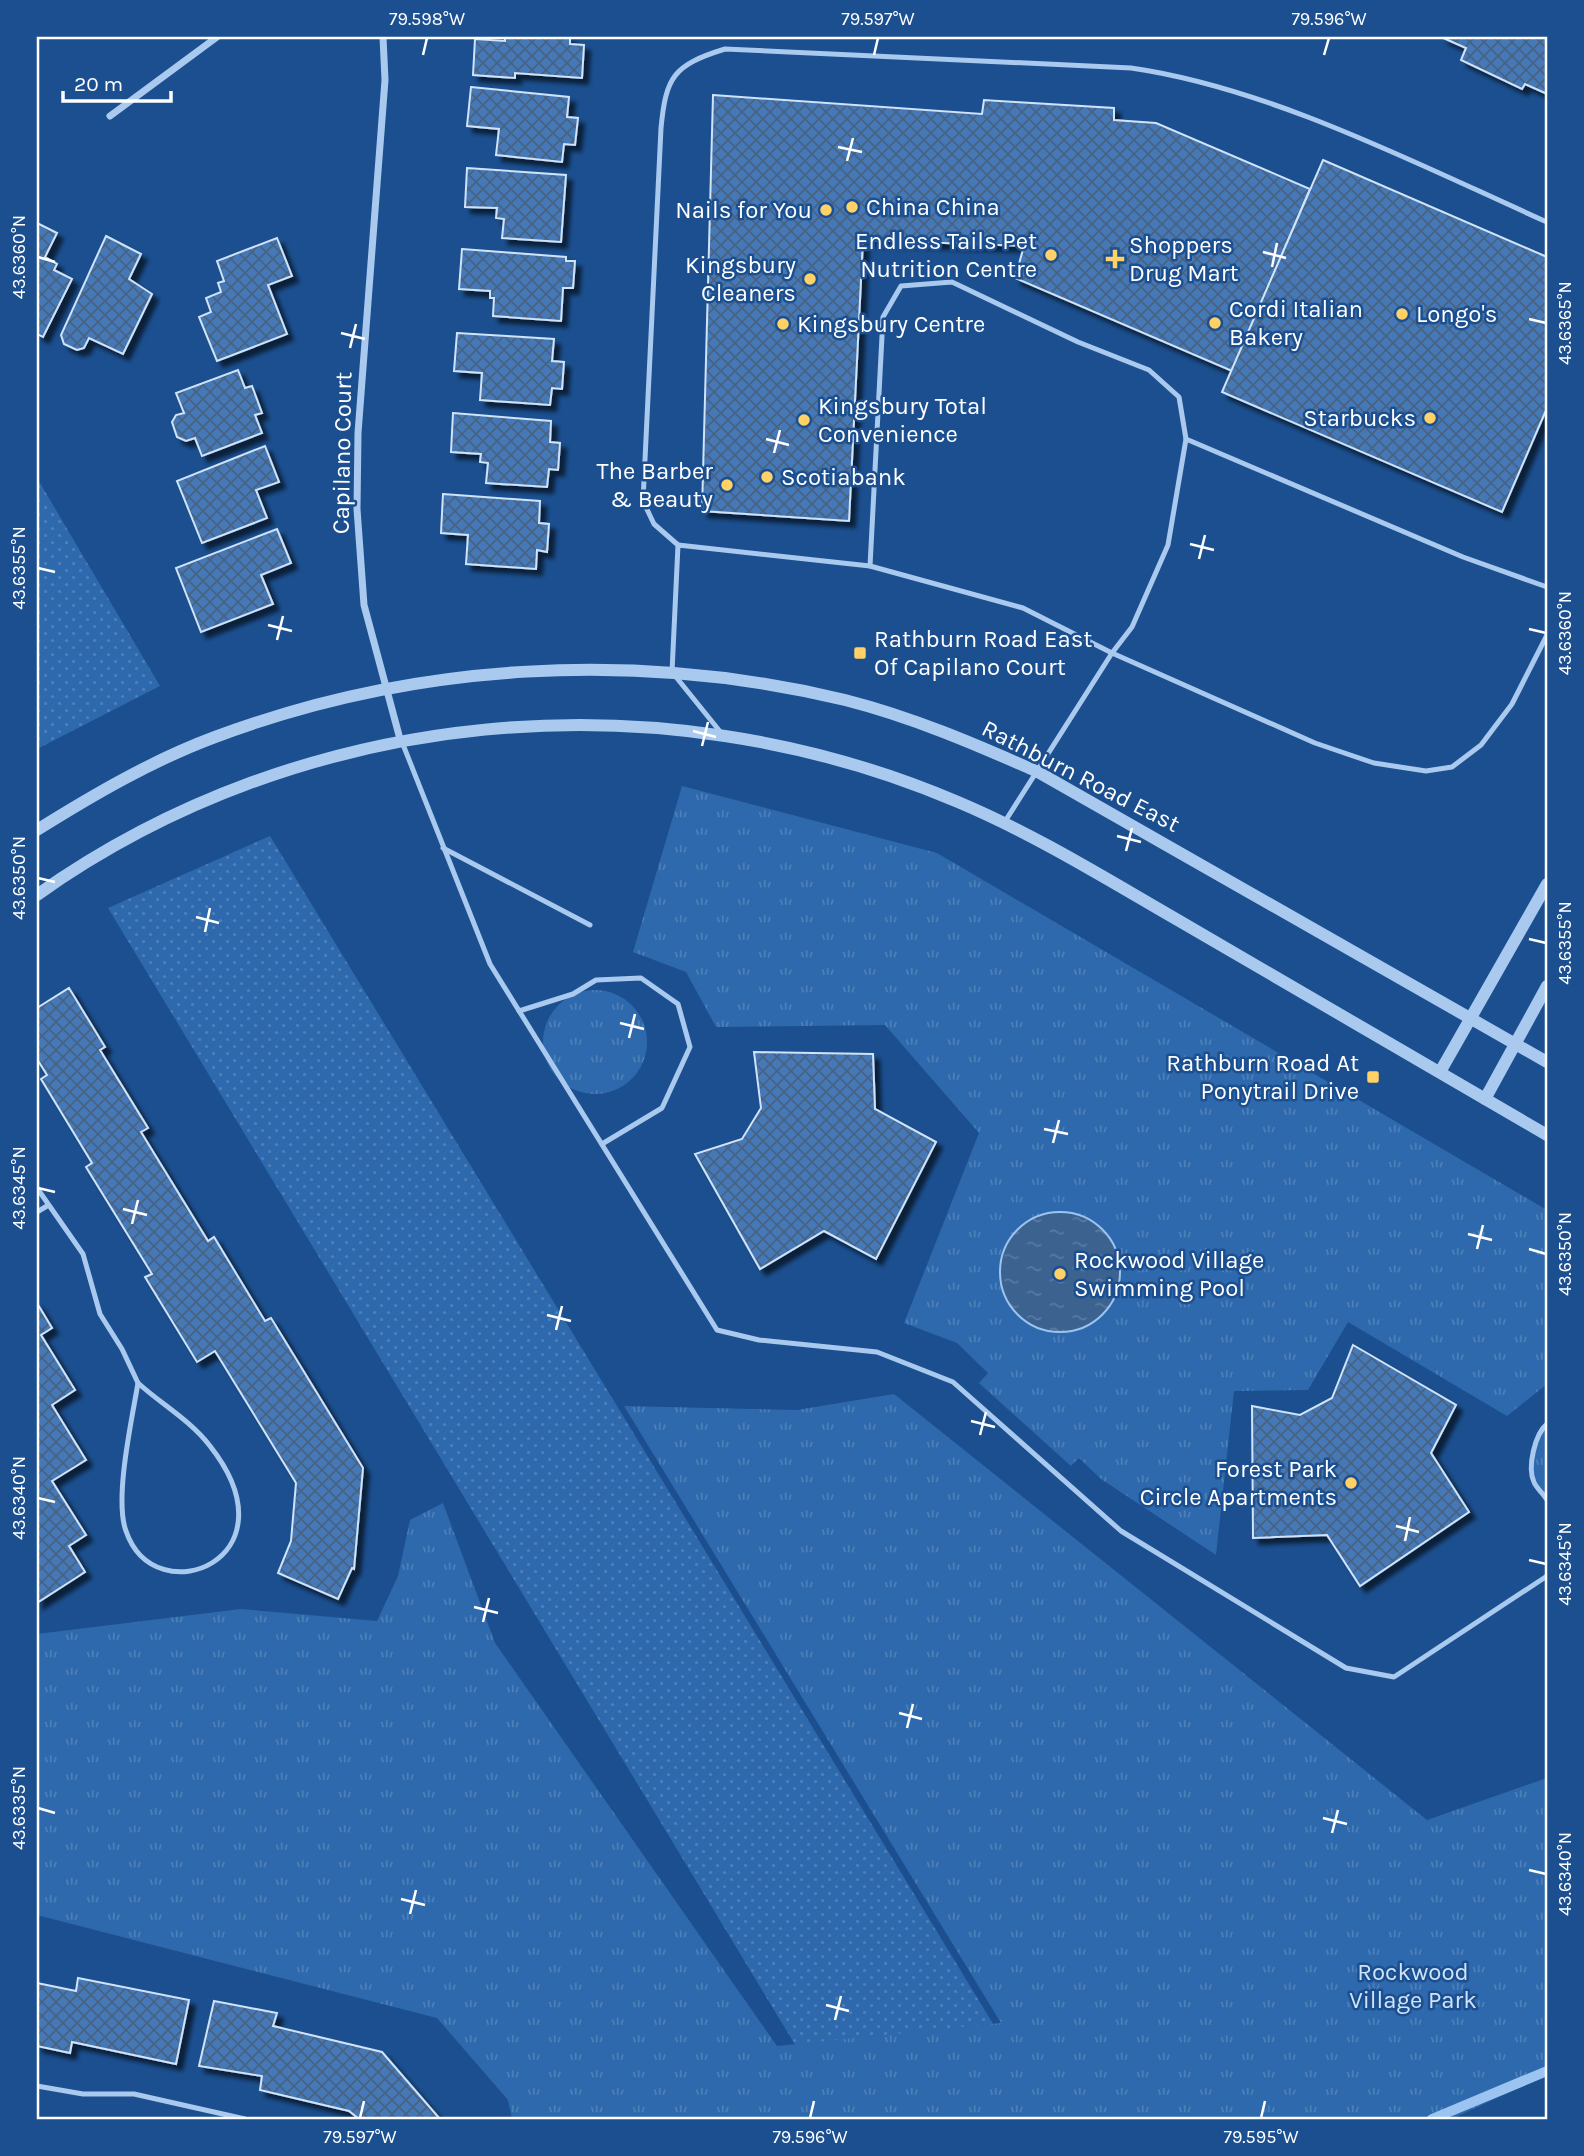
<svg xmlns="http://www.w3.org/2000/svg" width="1584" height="2156" font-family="Karla,sans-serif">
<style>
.grass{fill:url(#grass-dots)}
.park{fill:url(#park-tufts)}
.water{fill:url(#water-ripples);stroke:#9cc4f0;stroke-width:2}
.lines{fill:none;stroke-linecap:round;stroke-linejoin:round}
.stream{stroke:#9cc4f0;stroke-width:10}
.building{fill:url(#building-cross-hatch);stroke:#cfe3fa;stroke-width:2;filter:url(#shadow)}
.service{stroke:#a9c9ee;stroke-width:5}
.minor{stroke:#a9c9ee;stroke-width:7}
.tertiary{stroke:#a9c9ee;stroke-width:12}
.ticks{fill:none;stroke:#fff;stroke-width:2.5}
.poi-dot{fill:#ffd166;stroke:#1b4f8f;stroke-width:2.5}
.labels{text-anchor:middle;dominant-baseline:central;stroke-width:5;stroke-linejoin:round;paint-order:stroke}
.poi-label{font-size:24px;fill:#fff;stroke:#1b4f8f;text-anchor:start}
.street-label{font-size:24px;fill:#fff;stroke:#1b4f8f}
.park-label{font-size:24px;fill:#cfe3fa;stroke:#1b4f8f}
.neatline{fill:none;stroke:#fff;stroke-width:2.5}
.ticks-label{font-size:18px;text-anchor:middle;fill:#fff}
</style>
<defs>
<pattern id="grass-dots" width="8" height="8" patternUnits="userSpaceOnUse" patternTransform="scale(1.75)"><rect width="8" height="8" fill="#2e69ad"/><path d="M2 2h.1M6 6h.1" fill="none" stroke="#4d80b9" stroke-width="1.8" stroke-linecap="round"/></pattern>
<pattern id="park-tufts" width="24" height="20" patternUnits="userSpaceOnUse" patternTransform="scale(1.75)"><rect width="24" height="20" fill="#2e69ad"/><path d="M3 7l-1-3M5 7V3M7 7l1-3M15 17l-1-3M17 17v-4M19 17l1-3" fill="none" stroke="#4d80b9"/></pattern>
<pattern id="water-ripples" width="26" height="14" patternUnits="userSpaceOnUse" patternTransform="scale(1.75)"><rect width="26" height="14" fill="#3c6290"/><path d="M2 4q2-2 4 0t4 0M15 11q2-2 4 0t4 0" fill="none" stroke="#597aa1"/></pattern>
<pattern id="building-cross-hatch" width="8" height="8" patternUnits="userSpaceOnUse" patternTransform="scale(1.75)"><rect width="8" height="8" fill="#4478b7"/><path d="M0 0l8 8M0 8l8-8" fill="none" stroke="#486282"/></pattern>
<filter id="shadow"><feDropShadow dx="6" dy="6" stdDeviation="2" flood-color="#0009"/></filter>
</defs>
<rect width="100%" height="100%" fill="#1b4f8f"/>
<g class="grass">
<path d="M37 478 160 686 37 749Z"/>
<path d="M270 836 1051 2119H840L108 908Z"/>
</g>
<g class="park">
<path d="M682 786 937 853 1547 1210V1384L1507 1416 1348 1322 1308 1390 1234 1391 1216 1555 1101 1479 1079 1458 1071 1466 979 1383 988 1373 957 1343 904 1323 979 1133 885 1025 716 1027 686 972 633 952Z"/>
<circle cx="595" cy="1042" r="52"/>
<path d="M894 1394 1427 1820 1547 1778V2075L1451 2119H512L508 2100 437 2018 37 1915V1634L241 1609 377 1621 398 1576 410 1520 443 1503 495 1643 777 2046 1001 2023 624 1406 797 1410Z"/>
<path d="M1547 1422V1496C1525 1473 1532 1446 1547 1422Z"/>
</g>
<circle class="water" cx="1060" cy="1272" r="60"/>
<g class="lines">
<path class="stream" d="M1432 2119 1547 2071"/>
</g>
<g class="building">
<path d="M505 37H570V44L584 45 582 78 515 73V78L473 75 475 39 505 41Z"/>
<path d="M1441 37H1547V94L1525 84 1522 89 1461 60 1466 48Z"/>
<path d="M471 87 569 97 567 117 578 118 575 145 564 144 562 162 496 155 499 129 467 126Z"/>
<path d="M713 95 982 114 984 100 1114 108V120L1156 123 1310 189 1232 371 1015 278 1024 246 863 240 849 521 702 511Z"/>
<path d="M1323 160 1547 257V408L1502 512 1222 392Z"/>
<path d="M467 168 566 175 561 242 502 238 504 219 496 218 497 208 465 207Z"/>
<path d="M37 223 57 233 45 257 57 264 54 270 72 279 43 337 37 334Z"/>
<path d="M106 236 141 254 129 279 152 294 123 354 89 338 84 348 77 350 64 344 61 335Z"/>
<path d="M277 238 292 276 268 285 287 334 217 361 199 317 211 312 206 298 221 292 218 283 224 281 217 261Z"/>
<path d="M462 249 566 257V261H575L573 288H563L561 321 493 316 494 298H490V291L459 289Z"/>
<path d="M457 333 554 339 552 361 564 362 562 389 552 388 550 405 480 400 482 373 454 371Z"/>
<path d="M238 370 245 388 252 386 262 413 255 415 262 433 202 456 195 438 186 441 177 437 172 422 176 415 184 413 176 393Z"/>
<path d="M453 413 551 421 550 442 560 443 558 470 549 469 547 487 486 483 488 463 480 462 481 454 451 452Z"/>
<path d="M265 446 279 482 256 490 267 518 202 543 177 481Z"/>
<path d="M443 494 540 501 539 523 549 524 547 552 537 550 536 569 466 564 468 535 441 533Z"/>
<path d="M277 529 291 563 261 575 273 604 201 632 176 568Z"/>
<path d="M69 988 105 1047 100 1050 148 1128 141 1132 208 1241 214 1237 265 1321 271 1318 363 1468 354 1569 352 1568 338 1599 278 1573 291 1541 296 1483 215 1351 197 1362 145 1277 152 1274 86 1167 92 1163 41 1079 47 1075 37 1059V1008Z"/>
<path d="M754 1052 873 1054 875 1109 936 1142 876 1259 824 1231 760 1269 695 1154 742 1139 761 1108Z"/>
<path d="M37 1303 52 1328 41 1335 75 1390 52 1405 86 1460 52 1481 86 1535 69 1546 85 1572 37 1603Z"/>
<path d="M1353 1345 1456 1405 1431 1453 1469 1512 1360 1586 1327 1535 1253 1538 1252 1406 1300 1415 1332 1398Z"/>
<path d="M78 1978 189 2000 176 2064 72 2042 70 2053 37 2046V1983L76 1991Z"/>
<path d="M214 2001 277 2013 273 2026 382 2052 440 2119H359L349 2111 260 2090 262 2076 199 2066Z"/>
</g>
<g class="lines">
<g class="service">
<path d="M678 545 654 524 643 501 661 128C666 77 673 65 725 49L1131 68C1271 88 1419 165 1547 222"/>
<path d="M870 566 883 317 901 286 952 282 1078 342 1149 370 1179 397 1186 439 1463 557 1547 587"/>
<path d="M722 734 672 672 678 545 870 566 1023 608 1112 653 1315 743 1374 763 1426 771 1452 767 1481 745 1512 704 1547 635"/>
<path d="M402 742 490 964 717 1330 759 1340 877 1352 953 1382 1121 1531 1346 1668 1394 1677 1547 1576"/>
<path d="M1004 823 1112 653 1132 627 1168 545 1186 439"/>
<path d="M443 848 590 925"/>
<path d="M519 1011 573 994 596 980 641 978 678 1004 690 1047 662 1108 602 1144"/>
<path d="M37 1188 83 1254 100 1314 122 1349 138 1383"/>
<path d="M37 1212 47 1206"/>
<path d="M138 1383C161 1404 190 1420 210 1446 299 1559 155 1616 126 1531 114 1499 132 1419 138 1383Z"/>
<path d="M1547 1424C1535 1434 1527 1467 1534 1482 1536 1488 1544 1494 1547 1500"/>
<path d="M37 2086 83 2094H134L245 2119"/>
</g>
<g class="minor">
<path d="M383 37 385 80 358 433 357 509 364 605 400 739"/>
<path d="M110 116 217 37"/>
</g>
<g class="tertiary">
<path d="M37 830C93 795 153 760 215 737 415 662 637 650 845 700 912 717 975 744 1038 772L1547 1062"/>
<path d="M37 895C303 706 658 674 958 802 1034 834 1105 878 1176 919 1300 990 1423 1064 1547 1135"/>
<path d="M1440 1072 1547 884"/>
<path d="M1485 1099 1547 986"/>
</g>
</g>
<path class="ticks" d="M423 55 427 38M874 55 878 38M1324 55 1329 38M838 147 862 152M847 161 853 138M1263 252 1286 258M38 257 55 262M1272 267 1277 243M1529 319 1546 323M341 333 365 339M350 348 356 324M766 439 789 445M774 453 780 430M1190 544 1214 550M1199 559 1205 535M38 568 55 572M268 625 292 631M1529 629 1546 633M277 640 283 616M693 731 716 737M702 746 708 722M1117 836 1141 842M1126 851 1132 828M38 878 55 882M196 917 219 923M205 932 210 908M1529 939 1546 943M620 1023 644 1029M629 1038 635 1014M1044 1129 1068 1134M1053 1143 1059 1120M38 1188 55 1192M123 1209 147 1215M132 1224 138 1200M1468 1234 1492 1240M1477 1249 1483 1225M1529 1249 1546 1254M547 1315 571 1321M556 1330 562 1306M971 1421 995 1427M980 1435 986 1412M38 1498 55 1502M1396 1526 1419 1532M1405 1541 1410 1517M1529 1560 1546 1564M474 1607 498 1613M483 1622 489 1598M899 1713 922 1719M907 1728 913 1704M38 1808 55 1813M1323 1818 1347 1824M1332 1833 1338 1810M1529 1870 1546 1874M401 1899 425 1905M410 1914 416 1890M826 2005 849 2011M835 2020 841 1996M360 2118 364 2101M810 2118 814 2101M1261 2118 1265 2101"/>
<g class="poi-dot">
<circle cx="852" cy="207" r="7"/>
<circle cx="826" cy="210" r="7"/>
<circle cx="1051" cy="255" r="7"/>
<path d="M1111.5 248.5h7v7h7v7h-7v7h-7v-7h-7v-7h7z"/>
<circle cx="810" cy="279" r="7"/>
<circle cx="1402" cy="314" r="7"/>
<circle cx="1215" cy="323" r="7"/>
<circle cx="783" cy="324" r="7"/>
<circle cx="1430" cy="418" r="7"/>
<circle cx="804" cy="420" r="7"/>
<circle cx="767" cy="477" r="7"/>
<circle cx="727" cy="485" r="7"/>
<rect x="853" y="646" width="14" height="14" rx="3.5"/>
<rect x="1366" y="1070" width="14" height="14" rx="3.5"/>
<circle cx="1060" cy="1274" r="7"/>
<circle cx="1351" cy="1483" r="7"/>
</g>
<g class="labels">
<g class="poi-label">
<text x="866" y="207">China China</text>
<text x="812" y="210" text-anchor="end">Nails for You</text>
<text x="1037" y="241" text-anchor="end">Endless Tails Pet<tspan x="1037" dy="28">Nutrition Centre</tspan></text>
<text x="1129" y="245">Shoppers<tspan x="1129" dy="28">Drug Mart</tspan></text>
<text x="796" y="265" text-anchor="end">Kingsbury<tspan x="796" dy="28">Cleaners</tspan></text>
<text x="1229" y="309">Cordi Italian<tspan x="1229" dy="28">Bakery</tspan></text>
<text x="1416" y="314">Longo's</text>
<text x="797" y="324">Kingsbury Centre</text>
<text x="818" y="406">Kingsbury Total<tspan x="818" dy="28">Convenience</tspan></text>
<text x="1416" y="418" text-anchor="end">Starbucks</text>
<text x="713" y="471" text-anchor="end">The Barber<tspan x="713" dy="28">&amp; Beauty</tspan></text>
<text x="781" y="477">Scotiabank</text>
<text x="874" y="639">Rathburn Road East<tspan x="874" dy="28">Of Capilano Court</tspan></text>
<text x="1359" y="1063" text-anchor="end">Rathburn Road At<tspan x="1359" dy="28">Ponytrail Drive</tspan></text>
<text x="1074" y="1260">Rockwood Village<tspan x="1074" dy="28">Swimming Pool</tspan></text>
<text x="1337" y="1469" text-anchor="end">Forest Park<tspan x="1337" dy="28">Circle Apartments</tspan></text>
</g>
<g class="street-label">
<text transform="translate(342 453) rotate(-89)">Capilano Court</text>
<text transform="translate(1081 776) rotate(27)">Rathburn Road East</text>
</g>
<g class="park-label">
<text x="1413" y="1972">Rockwood<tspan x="1413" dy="28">Village Park</tspan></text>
</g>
</g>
<rect width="1584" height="2156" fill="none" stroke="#1b4f8f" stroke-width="77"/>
<path d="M63 91v10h108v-10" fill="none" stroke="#ffffff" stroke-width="3.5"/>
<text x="74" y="91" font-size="21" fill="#ffffff" stroke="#1b4f8f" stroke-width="5" paint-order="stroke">20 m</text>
<rect x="38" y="38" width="1508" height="2080" class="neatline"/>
<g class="ticks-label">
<text x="427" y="25">79.598°W</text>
<text x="878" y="25">79.597°W</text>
<text x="1329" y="25">79.596°W</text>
<text transform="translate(19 257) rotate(-90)" y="6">43.6360°N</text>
<text transform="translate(1565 323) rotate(-90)" y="6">43.6365°N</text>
<text transform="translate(19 568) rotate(-90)" y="6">43.6355°N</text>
<text transform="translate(1565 633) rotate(-90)" y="6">43.6360°N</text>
<text transform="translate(19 878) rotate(-90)" y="6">43.6350°N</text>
<text transform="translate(1565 943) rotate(-90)" y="6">43.6355°N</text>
<text transform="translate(19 1188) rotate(-90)" y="6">43.6345°N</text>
<text transform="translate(1565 1254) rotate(-90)" y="6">43.6350°N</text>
<text transform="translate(19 1498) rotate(-90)" y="6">43.6340°N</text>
<text transform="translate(1565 1564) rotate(-90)" y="6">43.6345°N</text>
<text transform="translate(19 1808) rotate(-90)" y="6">43.6335°N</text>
<text transform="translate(1565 1874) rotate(-90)" y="6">43.6340°N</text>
<text x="360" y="2143">79.597°W</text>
<text x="810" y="2143">79.596°W</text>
<text x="1261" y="2143">79.595°W</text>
</g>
</svg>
